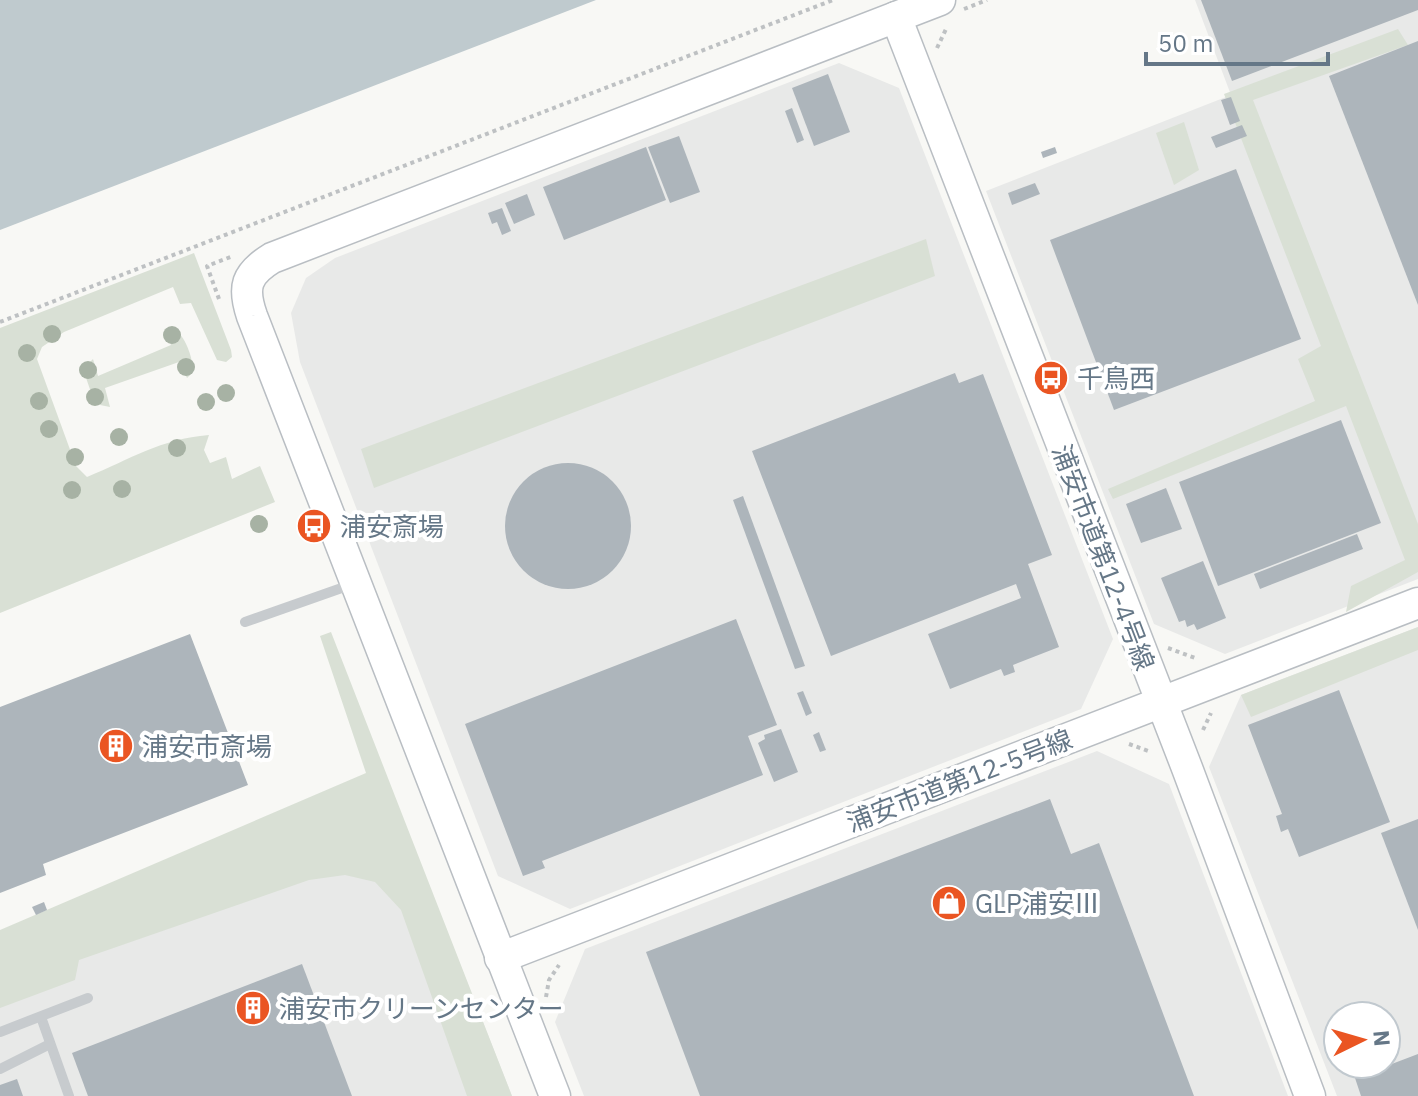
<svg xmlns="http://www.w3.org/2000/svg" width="1418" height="1096" font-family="'IBM Plex Sans','Noto Sans JP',sans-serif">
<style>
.built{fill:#e8e9e8;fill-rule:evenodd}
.green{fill:#d9e0d5}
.water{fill:#bfcace}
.building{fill:#adb5bb}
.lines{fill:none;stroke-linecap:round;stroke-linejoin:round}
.secondary-casing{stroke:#b9bec3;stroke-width:33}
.path{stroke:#bec1c3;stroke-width:4;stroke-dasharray:4 4;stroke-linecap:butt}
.lane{stroke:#c7cbce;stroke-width:10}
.secondary{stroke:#fff;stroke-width:30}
.tree{fill:#a7b2a4}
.labels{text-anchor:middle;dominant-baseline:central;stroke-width:8;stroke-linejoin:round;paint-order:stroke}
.poi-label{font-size:26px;fill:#657787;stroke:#fff;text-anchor:start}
.street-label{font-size:26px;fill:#657787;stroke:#fff}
</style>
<rect width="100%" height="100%" fill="#f8f8f5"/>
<g class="built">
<path d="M1195 0H1418V579L1225 654 1154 624 986 191 1231 95Z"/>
<path d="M839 63 899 88 1113 639 1081 709 570 909 498 876 300 362 291 313 306 278 335 258Z"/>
<path d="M1418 627V1096H1337L1209 767 1241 695ZM1338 1016H1386V1064H1338Z"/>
<path d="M1097 751 1169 784 1288 1096H584L555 1022 585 949Z"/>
<path d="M397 804 512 1096H0V965Z"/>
</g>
<g class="green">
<path d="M1398 29 1408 45 1253 100 1418 524V572L1346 612 1351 586 1405 560 1346 406 1113 499 1108 489 1315 401 1298 359 1321 346 1224 94Z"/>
<path d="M1184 122 1199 170 1174 185 1156 133Z"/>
<path d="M926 239 935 276 374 488 361 449Z"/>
<path d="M194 253 231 350 232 357 226 362 217 360 191 303 180 304 173 287 64 332 42 347 37 359 76 466 87 477C131 459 160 439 209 435L204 450 210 463 226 457 232 479 260 466 275 502 0 613V328Z"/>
<path d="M173 328C185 335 193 357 193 372L187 378 179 362 105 388 110 407 95 404 83 369 93 359 98 376 171 345 164 329Z"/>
<path d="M1418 627V650L1251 717 1241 695Z"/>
<path d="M331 632 512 1096H467L401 910 375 882 345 875 309 880 79 960 75 980 0 1008V930L366 773 320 636Z"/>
</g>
<path class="water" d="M0 0H596L0 230Z"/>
<g class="building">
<path d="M1201 0H1418V10L1232 81Z"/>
<path d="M1418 41V305L1329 76Z"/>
<path d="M828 74 850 132 814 146 792 88Z"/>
<path d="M1231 97 1240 121 1230 125 1221 100Z"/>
<path d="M792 108 804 140 797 143 785 111Z"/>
<path d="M1242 125 1247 136 1216 148 1211 137Z"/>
<path d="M679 136 700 192 670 203 648 147Z"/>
<path d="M646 147 666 200 564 240 543 187Z"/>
<path d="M1055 147 1057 153 1043 158 1041 152Z"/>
<path d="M1236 169 1301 339 1114 410 1050 240Z"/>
<path d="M1035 183 1040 194 1012 205 1008 193Z"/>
<path d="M527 194 535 215 514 224 505 203Z"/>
<path d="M502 208 511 231 502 235 497 222 492 224 488 213Z"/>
<path d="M955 373 959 383 983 374 1052 555 1028 564 1059 647 1013 665 1015 672 1004 676 1001 669 950 689 928 634 1021 598 1016 584 831 656 752 451Z"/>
<path d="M1341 420 1381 523 1218 586 1179 482Z"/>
<circle cx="568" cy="526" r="63"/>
<path d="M1166 488 1182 529 1141 543 1126 504Z"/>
<path d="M743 496 805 666 795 669 733 500Z"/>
<path d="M1357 534 1363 549 1260 589 1254 574Z"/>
<path d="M1203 561 1226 618 1197 630 1194 624 1187 627 1185 620 1179 622 1161 578Z"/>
<path d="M736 619 777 725 748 736 763 775 542 861 545 868 523 876 465 724Z"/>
<path d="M190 634 248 785 43 864 46 875 0 893V707Z"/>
<path d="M1339 690 1390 822 1299 857 1288 829 1281 832 1276 816 1282 814 1248 725Z"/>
<path d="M803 691 812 713 806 716 797 693Z"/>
<path d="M781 729 798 772 774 782 758 743 765 739 764 735Z"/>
<path d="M819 732 826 750 820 752 813 735Z"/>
<path d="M1050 799 1071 854 1099 843 1194 1096H700L646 952Z"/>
<path d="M1418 819V930L1381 833Z"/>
<path d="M44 902 47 910 36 915 32 907Z"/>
<path d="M302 964 352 1096H88L72 1053Z"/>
<path d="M1418 1054V1096H1361L1355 1078Z"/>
<path d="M17 1079 23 1096H0V1085Z"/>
</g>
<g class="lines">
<g class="secondary-casing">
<g id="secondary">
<path d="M896 17 1187 768 1310 1096"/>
<path d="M500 958 1418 603"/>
<path d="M555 1096 252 316C242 287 246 274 272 258L940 0"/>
</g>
</g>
<g class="path">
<path d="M964 9 987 0"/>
<path d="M937 48 947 27"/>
<path d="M219 299 207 266 233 256"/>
<path d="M0 322 833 0"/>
<path d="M1168 648 1198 659"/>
<path d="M1203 730 1211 713"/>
<path d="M1129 744 1151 752"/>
<path d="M546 997 549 980 559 965"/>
</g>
<g class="lane">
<path d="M245 622 353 584"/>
<path d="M41 1017 69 1096"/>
<path d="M0 1032 88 998"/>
<path d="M0 1069 50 1044"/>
</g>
<use href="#secondary" class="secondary"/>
</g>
<g class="tree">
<circle cx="52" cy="334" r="9"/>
<circle cx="172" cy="335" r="9"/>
<circle cx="27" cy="353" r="9"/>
<circle cx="186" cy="367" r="9"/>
<circle cx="88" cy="370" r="9"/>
<circle cx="226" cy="393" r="9"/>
<circle cx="95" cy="397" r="9"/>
<circle cx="39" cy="401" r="9"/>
<circle cx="206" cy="402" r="9"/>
<circle cx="49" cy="429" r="9"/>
<circle cx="119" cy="437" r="9"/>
<circle cx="177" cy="448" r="9"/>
<circle cx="75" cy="457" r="9"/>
<circle cx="122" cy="489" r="9"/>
<circle cx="72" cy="490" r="9"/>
<circle cx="259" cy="524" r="9"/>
</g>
<defs>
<g id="bus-disc" transform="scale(1.8)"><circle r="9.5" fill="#ea5522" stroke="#fff"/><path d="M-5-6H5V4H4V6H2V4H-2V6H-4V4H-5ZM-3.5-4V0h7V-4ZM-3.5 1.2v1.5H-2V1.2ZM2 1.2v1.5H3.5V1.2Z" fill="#fff"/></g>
<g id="building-disc" transform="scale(1.8)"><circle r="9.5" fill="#ea5522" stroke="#fff"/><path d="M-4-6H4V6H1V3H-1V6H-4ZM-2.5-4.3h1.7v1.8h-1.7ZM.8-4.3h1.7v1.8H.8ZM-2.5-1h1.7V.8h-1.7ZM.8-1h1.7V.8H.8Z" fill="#fff"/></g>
<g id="shop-disc" transform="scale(1.8)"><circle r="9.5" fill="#ea5522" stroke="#fff"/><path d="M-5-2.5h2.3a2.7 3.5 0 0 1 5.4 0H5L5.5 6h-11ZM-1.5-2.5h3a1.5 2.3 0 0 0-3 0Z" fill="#fff"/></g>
</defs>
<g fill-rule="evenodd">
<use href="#bus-disc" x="1051" y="378"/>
<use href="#bus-disc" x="314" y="526"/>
<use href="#building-disc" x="116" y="746"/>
<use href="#shop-disc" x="949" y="903"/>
<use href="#building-disc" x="253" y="1008"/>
</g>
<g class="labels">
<g class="poi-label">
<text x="1077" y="378">千鳥西</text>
<text x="340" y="526">浦安斎場</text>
<text x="142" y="746">浦安市斎場</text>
<text x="975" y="903">GLP浦安Ⅲ</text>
<text x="279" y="1008">浦安市クリーンセンター</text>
</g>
<g class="street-label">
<text transform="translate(1104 557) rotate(69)">浦安市道第12-4号線</text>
<text transform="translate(959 780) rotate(-21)">浦安市道第12-5号線</text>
</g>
</g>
<g transform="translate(1362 1040) rotate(85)"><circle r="38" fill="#ffffff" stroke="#c1c9cf" stroke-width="2"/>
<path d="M0-6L14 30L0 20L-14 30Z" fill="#ea5522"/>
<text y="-12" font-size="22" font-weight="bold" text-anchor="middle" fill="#657787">N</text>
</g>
<path d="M1146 52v12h182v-12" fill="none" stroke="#657787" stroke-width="4"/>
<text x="1158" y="52" font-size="24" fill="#657787" stroke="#ffffff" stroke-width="6" paint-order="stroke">50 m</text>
</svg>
